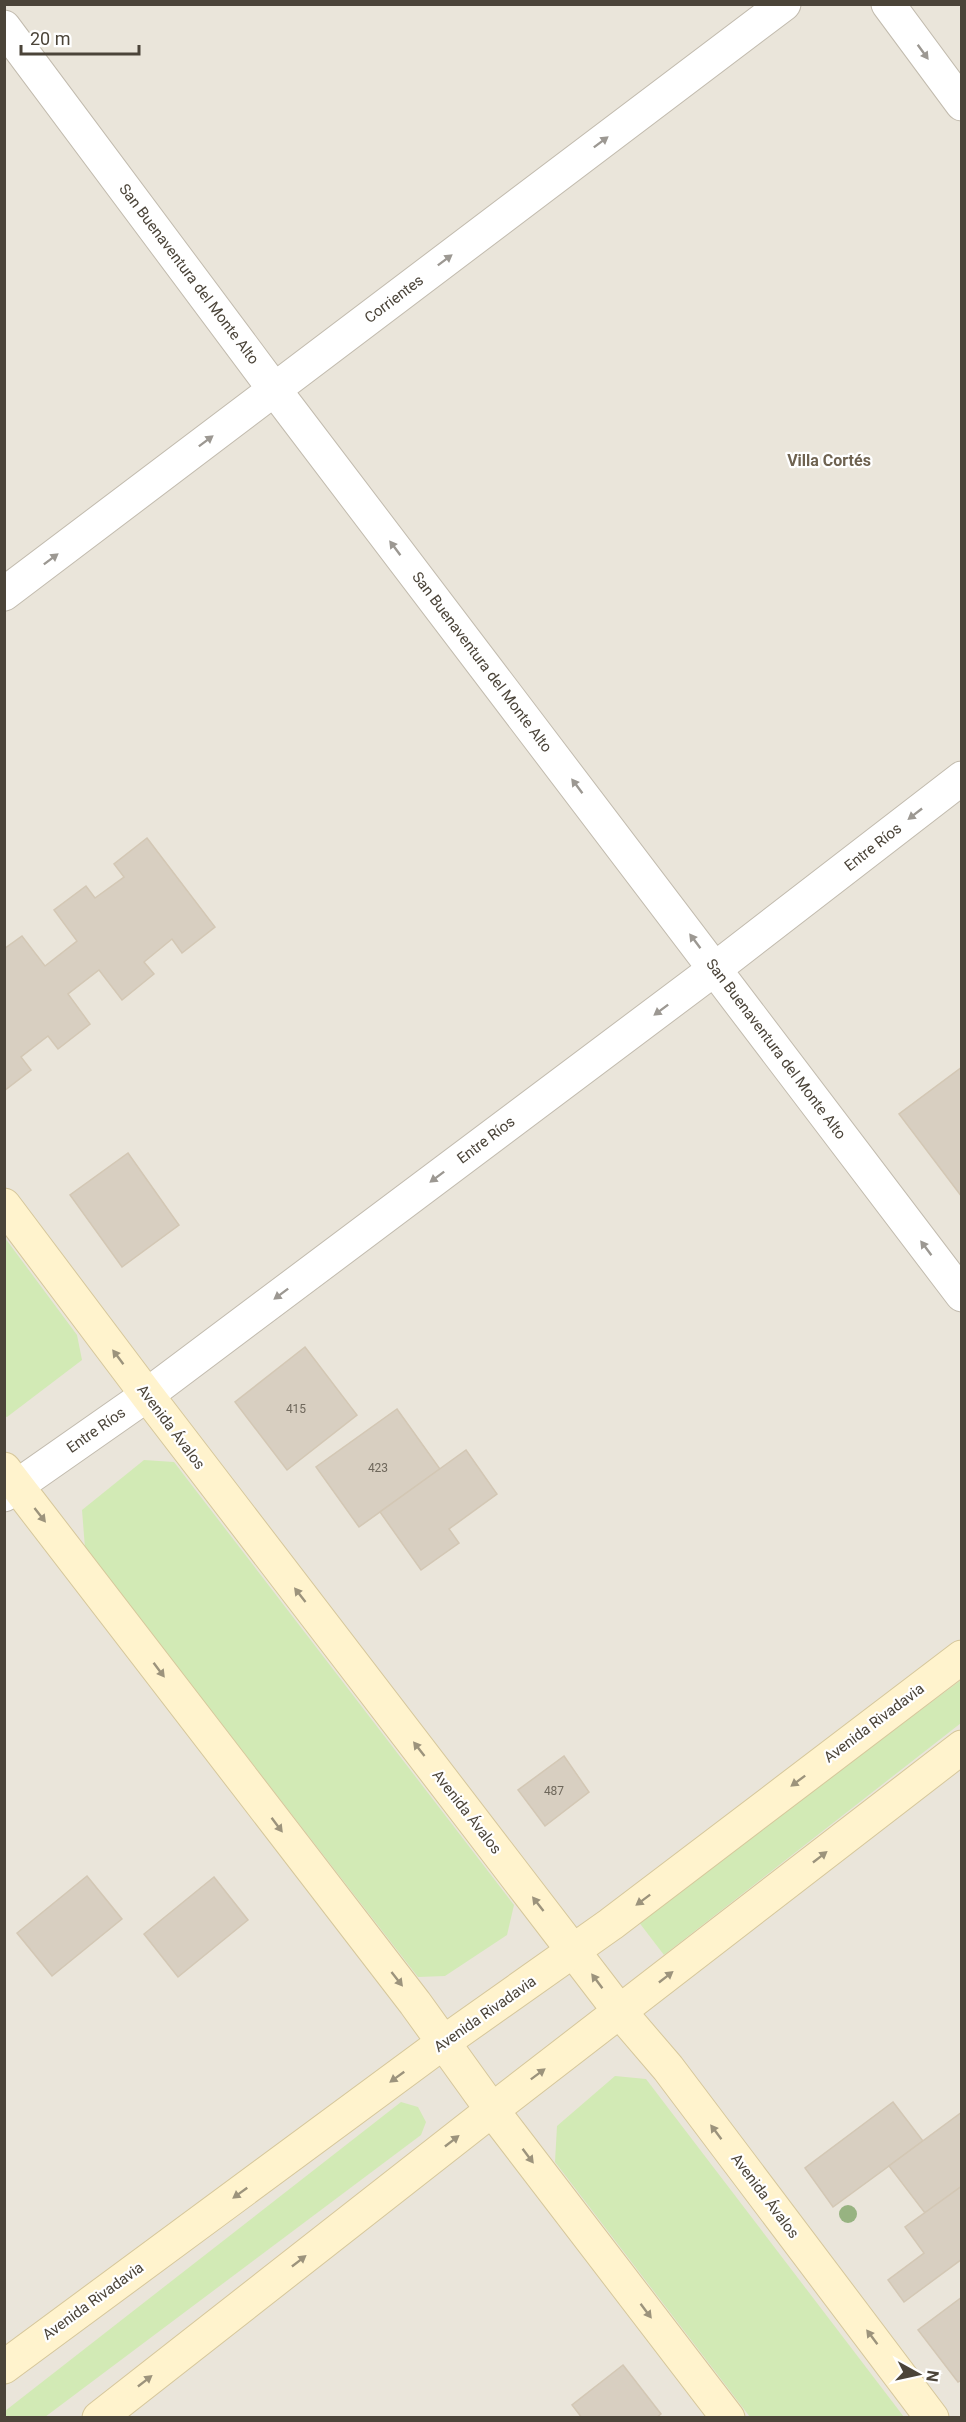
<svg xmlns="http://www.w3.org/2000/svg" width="966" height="2422" font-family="Roboto,sans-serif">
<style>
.residential{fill:#eae5da}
.green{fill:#d2eab5}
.building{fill:#d8cfc1;stroke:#d3c7b4;stroke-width:1.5}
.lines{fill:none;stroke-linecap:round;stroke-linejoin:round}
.street-casing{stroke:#c2bbae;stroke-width:35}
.secondary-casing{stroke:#d6c79b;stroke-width:35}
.street{stroke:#fff;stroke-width:33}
.secondary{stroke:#fff3cd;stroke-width:33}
.tree{fill:#97b381}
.oneway{fill:#9c9892}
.oneway2{fill:#9c937c}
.labels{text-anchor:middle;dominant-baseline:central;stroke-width:4.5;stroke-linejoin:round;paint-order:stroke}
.number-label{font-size:12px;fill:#6e675b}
.street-label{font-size:15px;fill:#4b4439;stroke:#fff}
.neighbourhood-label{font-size:16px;font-weight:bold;fill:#6e6250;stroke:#fff}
</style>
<rect width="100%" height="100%" fill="#f6f3ec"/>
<path class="residential" d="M5 5H961V2417L5 2418Z"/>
<g class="green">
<path d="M5 1238 77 1335 82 1360 7 1417 4 1416Z"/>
<path d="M144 1460 174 1462 514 1905 507 1935 445 1976 418 1977 85 1548 82 1510Z"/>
<path d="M961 1680V1723L664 1955 638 1921Z"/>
<path d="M615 2076 646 2079 904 2417H750L555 2162 557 2126Z"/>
<path d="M401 2102 418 2107 426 2122 421 2135 45 2417H5V2411Z"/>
</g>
<g class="building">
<path d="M147 838 215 927 182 953 172 939 144 962 154 974 122 1000 99 970 68 994 90 1024 58 1049 48 1036 21 1057 31 1070 4 1091V949L22 936 45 966 77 941 54 910 86 886 95 898 124 877 114 864Z"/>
<path d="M962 1067V1197L899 1114Z"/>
<path d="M128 1153 179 1225 122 1267 70 1195Z"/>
<path d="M305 1347 357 1415 287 1470 235 1402Z"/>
<path d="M397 1409 440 1469 359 1527 316 1467Z"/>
<path d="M466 1450 497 1494 449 1529 459 1543 421 1570 380 1512Z"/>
<path d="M564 1756 589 1792 545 1826 518 1790Z"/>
<path d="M87 1876 122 1919 52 1976 17 1933Z"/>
<path d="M214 1877 248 1920 178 1977 144 1934Z"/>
<path d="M893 2102 923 2141 833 2207 805 2168Z"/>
<path d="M962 2112V2186L925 2213 889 2166Z"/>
<path d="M962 2186V2259L904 2302 888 2280 924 2253 905 2227Z"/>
<path d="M962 2297V2380L958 2382 918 2330Z"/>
<path d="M623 2365 661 2414 656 2418H582L572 2405Z"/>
</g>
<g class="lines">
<g class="street-casing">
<g id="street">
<path d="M888 4 962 104"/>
<path d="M4 27 274 389 962 1295"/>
<path d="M4 594 784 4"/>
<path d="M4 1495 147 1395 716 968 962 778"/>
</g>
</g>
<g class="secondary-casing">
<g id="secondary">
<path d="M4 1205 147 1395 620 2012 668 2068 932 2418"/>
<path d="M4 1469 415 2003 492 2110 728 2418"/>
<path d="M4 2367 444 2042 611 1924 962 1657"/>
<path d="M99 2418 492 2110 962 1747"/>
</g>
</g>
<use href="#street" class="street"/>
<use href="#secondary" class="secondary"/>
</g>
<circle class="tree" cx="848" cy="2214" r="9"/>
<defs><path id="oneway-solid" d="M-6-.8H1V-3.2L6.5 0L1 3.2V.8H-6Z" transform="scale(1.5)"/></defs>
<g class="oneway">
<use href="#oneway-solid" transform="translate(923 52) rotate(54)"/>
<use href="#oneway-solid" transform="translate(601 142) rotate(-37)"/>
<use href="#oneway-solid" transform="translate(445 260) rotate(-37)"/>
<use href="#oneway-solid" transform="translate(206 441) rotate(-37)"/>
<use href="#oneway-solid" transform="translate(395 548) rotate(-127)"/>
<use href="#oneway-solid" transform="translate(51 559) rotate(-37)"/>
<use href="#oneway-solid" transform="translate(577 786) rotate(-127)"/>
<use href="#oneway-solid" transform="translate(915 814) rotate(142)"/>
<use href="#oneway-solid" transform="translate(695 941) rotate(-127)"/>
<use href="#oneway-solid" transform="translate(661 1010) rotate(143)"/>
<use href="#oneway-solid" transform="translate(437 1177) rotate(143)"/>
<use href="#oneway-solid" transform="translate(926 1248) rotate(-127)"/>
<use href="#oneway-solid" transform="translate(281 1294) rotate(143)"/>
</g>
<g class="oneway2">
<use href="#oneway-solid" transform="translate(118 1357) rotate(-127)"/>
<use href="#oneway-solid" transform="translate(40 1515) rotate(52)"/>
<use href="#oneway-solid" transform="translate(300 1595) rotate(-128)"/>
<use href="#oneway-solid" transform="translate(159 1670) rotate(53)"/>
<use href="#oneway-solid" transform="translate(419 1749) rotate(-128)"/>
<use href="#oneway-solid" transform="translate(798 1781) rotate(143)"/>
<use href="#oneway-solid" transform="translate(277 1825) rotate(53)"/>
<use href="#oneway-solid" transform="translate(820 1857) rotate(-38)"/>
<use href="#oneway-solid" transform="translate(643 1900) rotate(143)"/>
<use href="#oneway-solid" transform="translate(538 1904) rotate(-128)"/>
<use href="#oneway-solid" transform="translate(666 1977) rotate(-38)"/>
<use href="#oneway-solid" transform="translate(397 1979) rotate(52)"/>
<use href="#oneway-solid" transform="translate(597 1981) rotate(-127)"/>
<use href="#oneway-solid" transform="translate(538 2074) rotate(-37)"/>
<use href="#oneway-solid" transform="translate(397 2077) rotate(144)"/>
<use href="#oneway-solid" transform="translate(716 2132) rotate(-127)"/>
<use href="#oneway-solid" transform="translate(452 2141) rotate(-38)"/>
<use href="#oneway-solid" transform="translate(528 2156) rotate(53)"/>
<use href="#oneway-solid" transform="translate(240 2193) rotate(144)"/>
<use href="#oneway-solid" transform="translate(299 2261) rotate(-38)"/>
<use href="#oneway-solid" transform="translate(646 2311) rotate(53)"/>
<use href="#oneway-solid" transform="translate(872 2337) rotate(-127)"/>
<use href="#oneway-solid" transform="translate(145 2381) rotate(-38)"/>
</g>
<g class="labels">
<g class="number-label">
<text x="296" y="1409">415</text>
<text x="378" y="1468">423</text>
<text x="554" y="1791">487</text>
</g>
<g class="street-label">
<text transform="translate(189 274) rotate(53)">San Buenaventura del Monte Alto</text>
<text transform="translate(394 299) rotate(-37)">Corrientes</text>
<text transform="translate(482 662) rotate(53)">San Buenaventura del Monte Alto</text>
<text transform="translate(873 847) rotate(-38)">Entre Ríos</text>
<text transform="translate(776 1049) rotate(53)">San Buenaventura del Monte Alto</text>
<text transform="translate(486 1140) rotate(-37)">Entre Ríos</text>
<text transform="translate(171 1427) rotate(53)">Avenida Ávalos</text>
<text transform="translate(96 1430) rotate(-35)">Entre Ríos</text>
<text transform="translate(874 1723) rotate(-37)">Avenida Rivadavia</text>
<text transform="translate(467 1812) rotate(52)">Avenida Ávalos</text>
<text transform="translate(485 2014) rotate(-35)">Avenida Rivadavia</text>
<text transform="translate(765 2196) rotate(53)">Avenida Ávalos</text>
<text transform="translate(93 2301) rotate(-36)">Avenida Rivadavia</text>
</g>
<g class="neighbourhood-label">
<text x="829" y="460">Villa Cortés</text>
</g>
</g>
<rect width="966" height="2422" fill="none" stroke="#4b4439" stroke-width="12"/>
<g transform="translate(918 2374) rotate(98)" stroke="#ffffff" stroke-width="4.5" paint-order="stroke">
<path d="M0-4.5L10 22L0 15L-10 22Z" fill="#4b4439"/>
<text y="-9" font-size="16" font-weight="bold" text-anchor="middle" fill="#4b4439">N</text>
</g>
<path d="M21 45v9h118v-9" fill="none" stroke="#4b4439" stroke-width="3"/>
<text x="30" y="45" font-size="18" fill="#4b4439" stroke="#ffffff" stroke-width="4.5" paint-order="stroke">20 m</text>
</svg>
